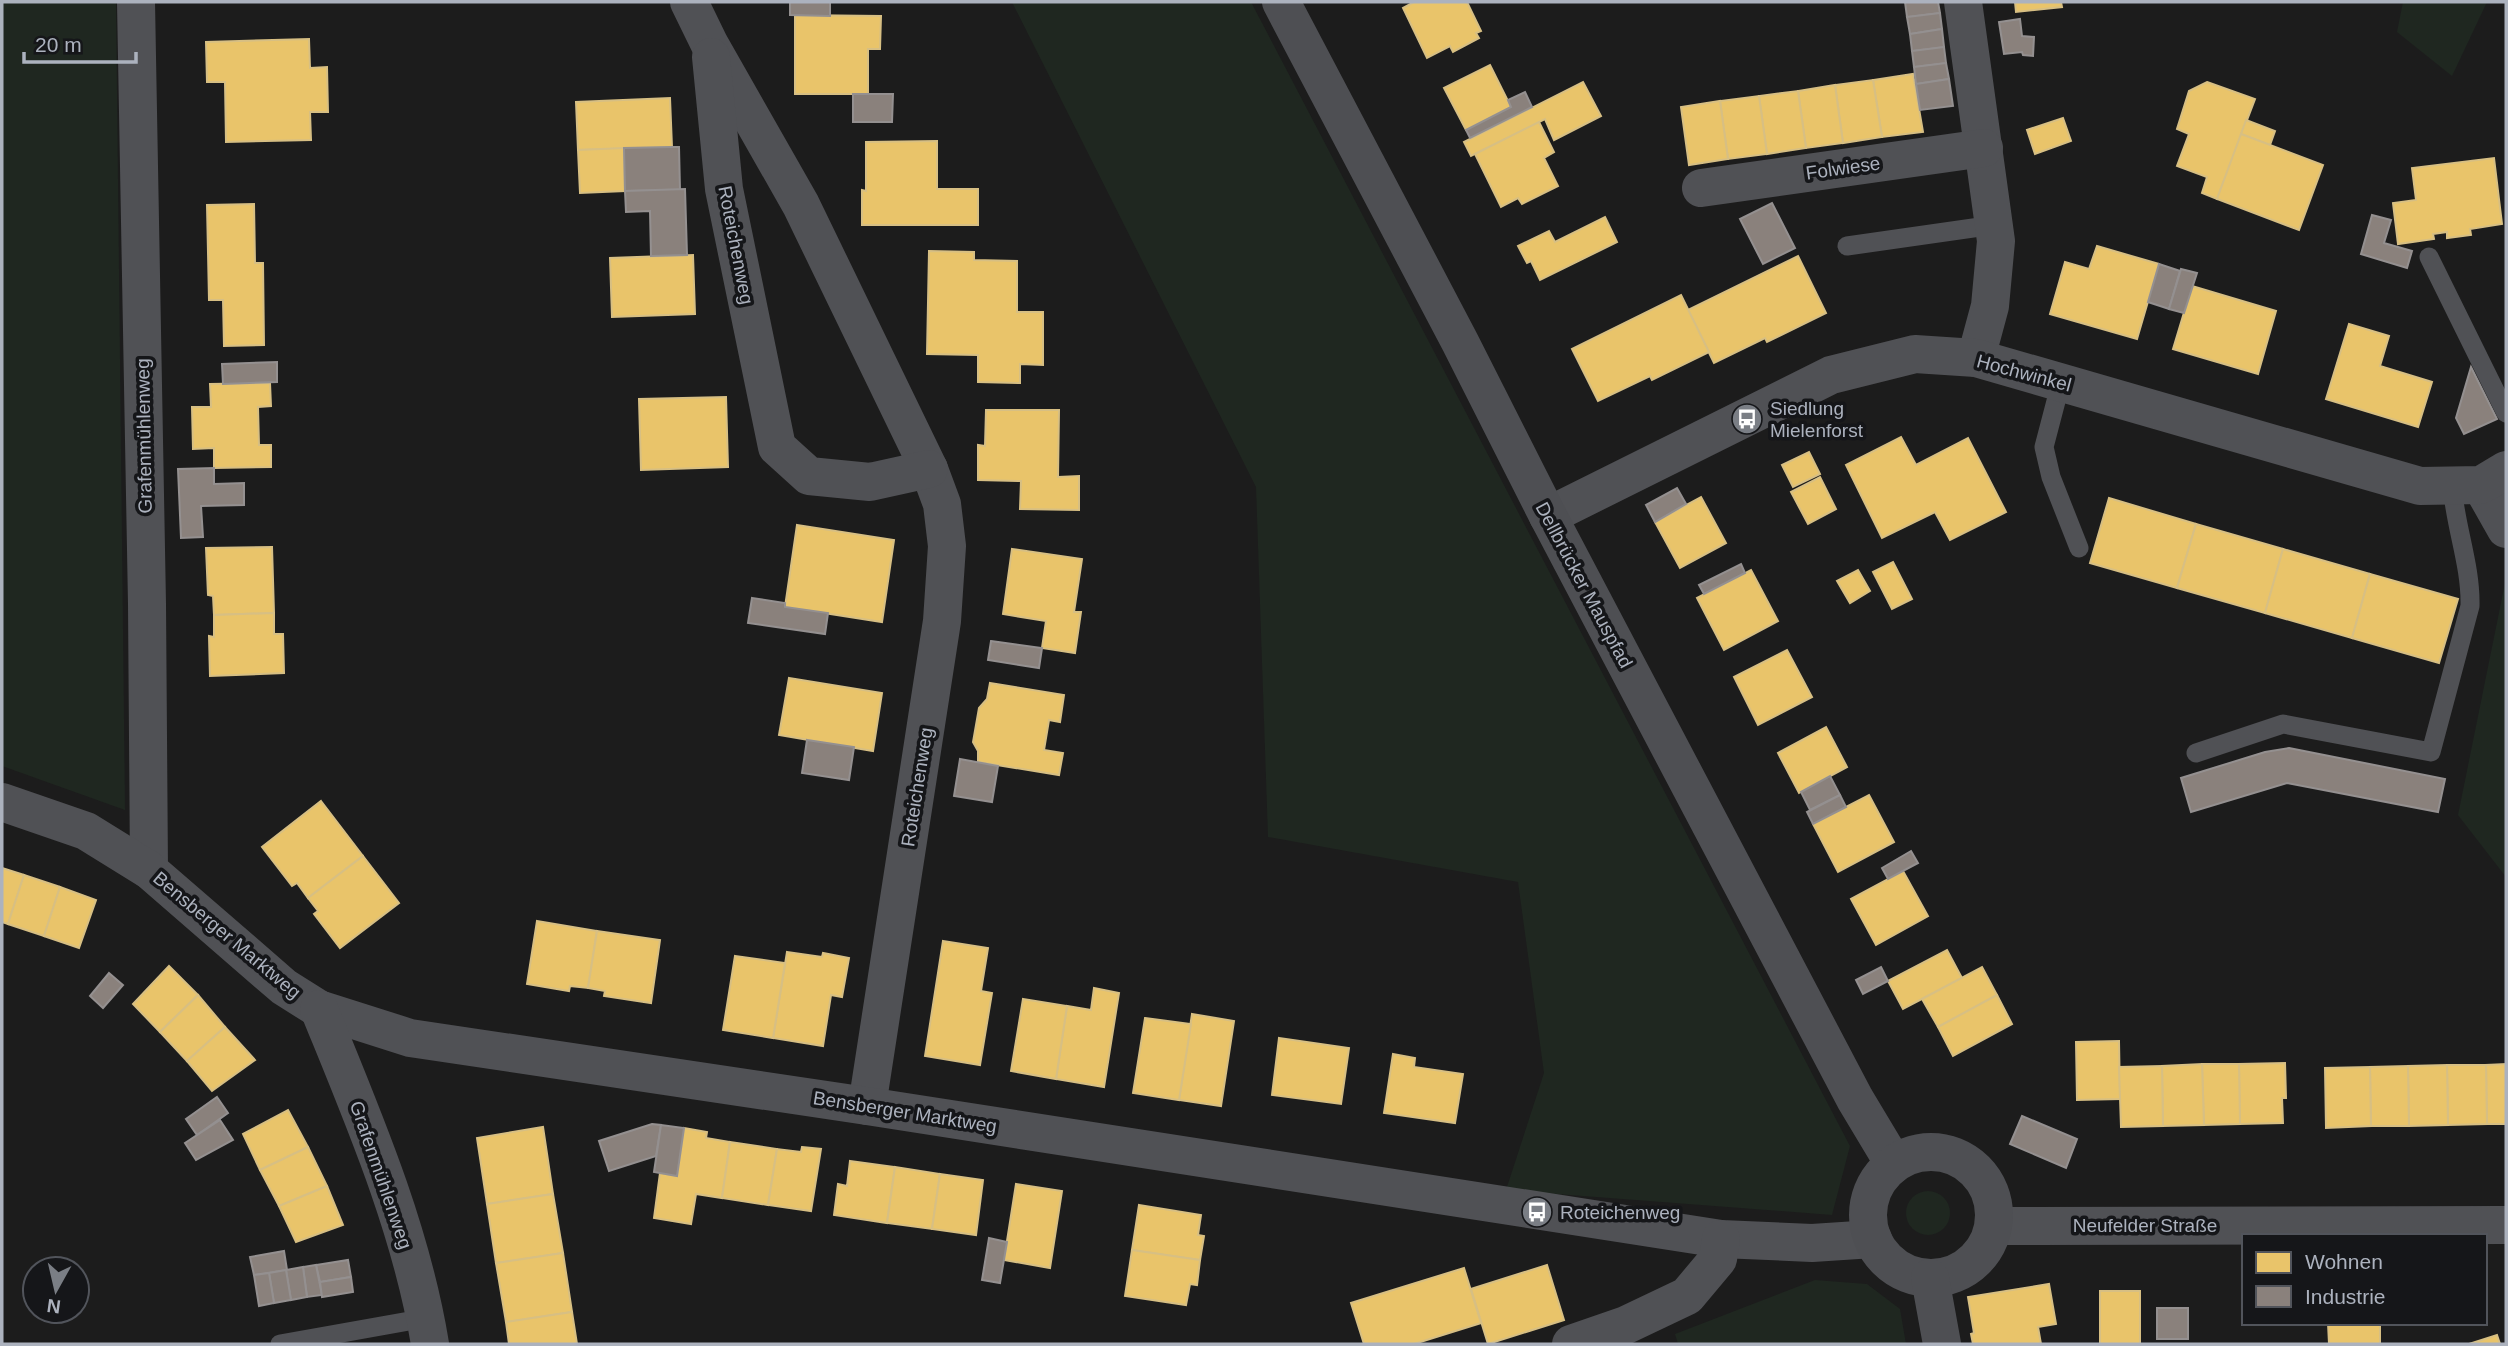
<svg xmlns="http://www.w3.org/2000/svg" width="2508" height="1346" font-family="Helvetica,sans-serif">
<style>
.green{fill:#1f2720}
.homes{fill:#e9c46a;stroke:#d7bf83;stroke-width:2}
.industry{fill:#8a817c;stroke:#949090;stroke-width:2}
.lines{fill:none;stroke-linecap:round;stroke-linejoin:round}
.service{stroke:#505155;stroke-width:19}
.minor{stroke:#505155;stroke-width:38}
.secondary{stroke:#4e4f53;stroke-width:38}
.labels{text-anchor:middle;dominant-baseline:central;stroke-width:7;stroke-linejoin:round;paint-order:stroke}
.street-label{font-size:19px;fill:#acb2be;stroke:#151619}
.poi-label{font-size:19px;fill:#acb2be;stroke:#151619;text-anchor:start}
</style>
<rect width="100%" height="100%" fill="#1c1c1c"/>
<g class="green">
<path d="M2 2H116L125 810 2 766Z"/>
<path d="M1012 2H1251L1850 1146 1832 1215 1506 1190 1544 1073 1518 882 1268 837 1256 487Z"/>
<path d="M2403 2H2487L2452 76 2397 32Z"/>
<path d="M2506 578V877L2458 815Z"/>
<circle cx="1928" cy="1213" r="22"/>
<path d="M1815 1280 1867 1284 1900 1309 1906 1344H1678L1675 1334Z"/>
</g>
<g class="homes">
<path d="M1414 2H1467L1481 31 1476 33 1479 38 1453 52 1450 46 1427 58 1403 8Z"/>
<path d="M2015 2H2061L2062 7 2016 12Z"/>
<path d="M795 15 881 16 880 49H868V94H795Z"/>
<path d="M309 39 310 68 327 67 328 112H310L311 140 226 142 225 82H207L206 42Z"/>
<path d="M1490 65 1511 107 1466 130 1444 88Z"/>
<path d="M1913 74 1923 132 1882 137 1873 80Z"/>
<path d="M1873 80 1882 137 1843 143 1835 85Z"/>
<path d="M1583 82 1601 116 1554 140 1545 119 1471 156 1464 142Z"/>
<path d="M2207 82 2255 99 2217 199 2202 193 2207 177 2177 166 2189 134 2177 129 2189 91Z"/>
<path d="M1835 85 1843 143 1806 148 1798 91Z"/>
<path d="M1798 91 1806 148 1767 154 1759 96Z"/>
<path d="M1759 96 1767 154 1728 159 1720 101Z"/>
<path d="M670 98 672 147 578 150 576 102Z"/>
<path d="M1720 101 1728 159 1689 165 1681 107Z"/>
<path d="M2063 118 2071 141 2035 154 2027 130Z"/>
<path d="M2246 120 2275 131 2270 145 2241 134Z"/>
<path d="M1539 122 1554 152 1544 158 1558 186 1522 204 1518 198 1501 207 1475 154Z"/>
<path d="M2241 134 2323 165 2299 230 2217 199Z"/>
<path d="M937 141V189H978V225H862V190L866 191V142Z"/>
<path d="M624 148 625 191 580 193 578 150Z"/>
<path d="M2494 158 2502 224 2470 229 2471 235 2447 238V232L2433 234 2434 239 2398 244 2393 203 2416 200 2412 168Z"/>
<path d="M254 204 255 263H263L264 345 224 346 223 300H209L207 205Z"/>
<path d="M1605 217 1617 242 1540 280 1531 261 1527 263 1518 246 1549 231 1555 242Z"/>
<path d="M2097 246 2159 264 2137 339 2050 314 2065 262 2089 269Z"/>
<path d="M929 251 974 252V260L1017 261V312H1043V365L1020 364V383L978 382V355L927 354Z"/>
<path d="M693 255 695 314 612 317 610 258Z"/>
<path d="M1798 256 1826 313 1767 342 1765 338 1714 363 1688 310Z"/>
<path d="M2192 286 2276 311 2258 374 2173 349Z"/>
<path d="M1681 295 1709 352 1652 380 1650 376 1598 401 1572 349Z"/>
<path d="M2349 324 2389 336 2380 366 2432 382 2418 427 2326 399Z"/>
<path d="M270 383 271 406 258 407 259 445H271V467L214 468V448L193 449 192 407H211L210 384Z"/>
<path d="M726 397 728 467 641 470 639 399Z"/>
<path d="M986 410H1059L1058 477 1079 476V510L1020 509 1021 481 978 480V445L985 446Z"/>
<path d="M1901 437 1916 465 1968 438 2006 512 1950 540 1935 512 1882 538 1846 465Z"/>
<path d="M1809 452 1820 474 1793 487 1782 465Z"/>
<path d="M1820 477 1836 509 1808 524 1791 492Z"/>
<path d="M1701 497 1726 543 1680 568 1655 522Z"/>
<path d="M2109 498 2196 524 2177 588 2090 563Z"/>
<path d="M2196 524 2283 549 2265 613 2177 588Z"/>
<path d="M797 525 894 540 882 622 785 607Z"/>
<path d="M272 547 274 613 214 615 213 596 208 595 206 548Z"/>
<path d="M1012 549 1082 559 1074 612H1081L1075 653 1042 648 1046 621 1003 614Z"/>
<path d="M2283 549 2370 574 2352 638 2265 613Z"/>
<path d="M1893 562 1912 599 1892 609 1873 572Z"/>
<path d="M1751 570 1778 621 1724 650 1697 598Z"/>
<path d="M1858 570 1870 591 1850 603 1837 581Z"/>
<path d="M2370 574 2458 599 2439 663 2352 638Z"/>
<path d="M274 613V634H283L284 673 210 676 209 636 214 637V615Z"/>
<path d="M1787 650 1812 697 1758 725 1734 677Z"/>
<path d="M789 678 882 693 873 751 779 735Z"/>
<path d="M990 683 1064 695 1060 722 1049 720 1044 750 1063 753 1059 775 978 762V751L973 742 979 708 987 699Z"/>
<path d="M1826 727 1847 767 1799 793 1778 753Z"/>
<path d="M1869 795 1894 842 1838 872 1813 824Z"/>
<path d="M321 801 363 856 308 898 297 883 292 886 262 847Z"/>
<path d="M363 856 399 903 340 948 314 914 318 911 308 898Z"/>
<path d="M2 868 24 875 8 924 2 922Z"/>
<path d="M1903 871 1928 916 1876 945 1851 899Z"/>
<path d="M24 875 60 887 44 936 8 924Z"/>
<path d="M60 887 96 900 79 948 44 936Z"/>
<path d="M537 921 597 931 588 988 570 986 569 991 527 984Z"/>
<path d="M597 931 660 940 651 1003 604 996 605 991 588 988Z"/>
<path d="M943 941 988 948 981 991 992 993 980 1065 925 1056Z"/>
<path d="M1947 950 1962 978 1903 1009 1888 981Z"/>
<path d="M787 952 822 957 823 953 849 958 842 997 831 995 823 1046 773 1038Z"/>
<path d="M735 956 785 963 773 1038 723 1030Z"/>
<path d="M169 966 198 995 160 1032 133 1004Z"/>
<path d="M1982 967 1997 995 1938 1027 1922 999Z"/>
<path d="M1094 988 1119 993 1104 1087 1056 1079 1067 1006 1091 1010Z"/>
<path d="M198 995 225 1027 187 1061 160 1032Z"/>
<path d="M1997 995 2012 1024 1953 1056 1938 1027Z"/>
<path d="M1023 999 1067 1006 1056 1079 1011 1071Z"/>
<path d="M1192 1014 1234 1021 1221 1106 1179 1100Z"/>
<path d="M1145 1018 1191 1024 1179 1100 1133 1093Z"/>
<path d="M225 1027 255 1060 212 1091 187 1061Z"/>
<path d="M1279 1038 1349 1048 1341 1104 1272 1095Z"/>
<path d="M2119 1041 2120 1099 2077 1100 2076 1042Z"/>
<path d="M1393 1054 1415 1058 1414 1067 1463 1074 1455 1123 1384 1113Z"/>
<path d="M2285 1063 2286 1098H2282L2283 1123 2240 1124 2239 1064Z"/>
<path d="M2202 1064H2239L2240 1124 2204 1125Z"/>
<path d="M2202 1064 2204 1125 2163 1126 2162 1066Z"/>
<path d="M2506 1064V1124H2487L2486 1065Z"/>
<path d="M2447 1065H2486L2487 1124 2448 1125Z"/>
<path d="M2447 1065 2448 1125 2409 1126 2408 1066Z"/>
<path d="M2162 1066 2163 1126 2121 1127 2119 1067Z"/>
<path d="M2408 1066 2409 1126H2371L2370 1067Z"/>
<path d="M2370 1067 2371 1126 2326 1128 2325 1068Z"/>
<path d="M288 1110 308 1147 260 1170 243 1134Z"/>
<path d="M543 1127 553 1194 487 1204 477 1138Z"/>
<path d="M684 1128 707 1132 706 1138 730 1142 722 1198 696 1194 691 1224 654 1218 660 1173 677 1176Z"/>
<path d="M730 1142 777 1149 768 1205 722 1198Z"/>
<path d="M308 1147 327 1186 279 1206 260 1170Z"/>
<path d="M802 1147 821 1149 811 1211 768 1205 777 1149 801 1152Z"/>
<path d="M850 1161 895 1167 887 1223 834 1215 838 1184 847 1186Z"/>
<path d="M895 1167 940 1174 932 1229 887 1223Z"/>
<path d="M940 1174 983 1180 976 1235 932 1229Z"/>
<path d="M1016 1184 1062 1191 1050 1268 1004 1260Z"/>
<path d="M327 1186 343 1225 296 1242 279 1206Z"/>
<path d="M553 1194 563 1253 496 1263 487 1204Z"/>
<path d="M1139 1205 1201 1215 1198 1235 1204 1236 1200 1260 1132 1250Z"/>
<path d="M1132 1250 1200 1260 1197 1285 1190 1284 1186 1305 1125 1296Z"/>
<path d="M563 1253 572 1312 506 1322 496 1263Z"/>
<path d="M1547 1265 1564 1320 1488 1344 1471 1289Z"/>
<path d="M1464 1268 1481 1323 1414 1344H1364L1351 1303Z"/>
<path d="M2049 1284 2056 1324 2038 1327 2041 1344H1973L1971 1334 1974 1333 1968 1297Z"/>
<rect x="2100" y="1291" width="40" height="53"/>
<path d="M572 1312 577 1344H509L506 1322Z"/>
<path d="M2328 1323H2380V1344H2329Z"/>
<path d="M2497 1335 2500 1344H2469Z"/>
</g>
<g class="industry">
<path d="M790 2H830V16L790 15Z"/>
<path d="M1905 2H1938L1940 13 1907 17Z"/>
<path d="M1940 13 1942 29 1910 34 1907 17Z"/>
<path d="M2020 19 2022 36 2034 37 2033 56 2023 55 2022 52 2004 54 1999 22Z"/>
<path d="M1942 29 1944 47 1912 51 1910 34Z"/>
<path d="M1944 47 1946 63 1914 67 1912 51Z"/>
<path d="M1946 63 1949 79 1916 84 1914 67Z"/>
<path d="M1949 79 1953 106 1920 110 1916 84Z"/>
<path d="M1525 92 1532 107 1470 138 1466 130 1511 107 1508 100Z"/>
<path d="M853 94H893L892 122H853Z"/>
<path d="M672 147H679L680 190 625 191 624 148Z"/>
<path d="M685 189 687 255 651 256 650 211 626 212 625 191Z"/>
<path d="M1772 203 1795 248 1763 264 1740 219Z"/>
<path d="M2372 215 2391 220 2384 243 2412 251 2407 268 2361 254Z"/>
<path d="M2159 264 2180 271 2169 309 2148 302Z"/>
<path d="M2181 269 2197 273 2184 313 2169 309Z"/>
<path d="M277 362V382L223 384 222 364Z"/>
<path d="M2471 367 2497 419 2464 434 2456 418Z"/>
<path d="M214 468V484L244 483V505L201 506 203 537 181 538 178 469Z"/>
<path d="M1677 488 1686 504 1655 522 1646 505Z"/>
<path d="M1741 564 1745 573 1704 594 1699 585Z"/>
<path d="M752 598 785 603V607L828 613 825 634 748 623Z"/>
<path d="M991 641 1042 648 1039 668 988 660Z"/>
<path d="M807 740 854 747 849 780 802 773Z"/>
<path d="M2289 748 2445 779 2438 812 2287 783 2191 812 2181 778 2265 752Z"/>
<path d="M960 759 998 766 992 802 954 796Z"/>
<path d="M1830 776 1840 795 1810 810 1801 792Z"/>
<path d="M1840 795 1846 807 1813 824 1807 812Z"/>
<path d="M1911 851 1918 863 1888 879 1882 868Z"/>
<path d="M1881 967 1888 981 1863 994 1856 980Z"/>
<path d="M109 973 123 985 103 1008 90 996Z"/>
<path d="M217 1097 228 1113 197 1135 186 1119Z"/>
<path d="M2022 1116 2077 1139 2066 1168 2010 1144Z"/>
<path d="M220 1120 233 1140 196 1160 185 1143Z"/>
<path d="M652 1124 661 1125 656 1156 609 1171 599 1141Z"/>
<path d="M661 1125 684 1128 677 1176 654 1172Z"/>
<path d="M989 1238 1007 1242 1000 1283 982 1280Z"/>
<path d="M284 1251 287 1270 254 1275 250 1257Z"/>
<path d="M348 1260 351 1277 320 1282 316 1265Z"/>
<path d="M316 1265 322 1295 307 1297 303 1267Z"/>
<path d="M303 1267 307 1297 291 1300 286 1270Z"/>
<path d="M286 1270 291 1300 274 1303 269 1273Z"/>
<path d="M269 1273 274 1303 259 1306 254 1275Z"/>
<path d="M351 1277 353 1292 322 1297 320 1282Z"/>
<rect x="2157" y="1308" width="31" height="31"/>
</g>
<g class="lines">
<g class="service">
<path d="M1847 246 1994 225"/>
<path d="M2429 257 2506 413"/>
<path d="M2061 382 2044 447 2051 477 2079 548"/>
<path d="M2196 753 2283 724 2431 752 2470 606C2471 565 2455 526 2452 485"/>
<path d="M280 1344 426 1318"/>
</g>
<g class="minor">
<path d="M136 2 147 604 149 870"/>
<path d="M689 2 710 45 801 205 929 469 942 504 947 546 942 621 867 1106"/>
<path d="M1963 2 1996 241 1990 306 1976 358"/>
<path d="M711 57 724 189 777 447 809 476 870 482 929 469"/>
<path d="M1701 188 1984 148"/>
<path d="M2481 485 2506 529"/>
<path d="M1548 516 1831 375 1915 354 1976 358 2420 486 2481 485 2506 470"/>
<path d="M2 802 86 831 149 870 284 987 319 1009 410 1038 867 1106 1721 1239 1812 1243 1873 1239"/>
<path d="M319 1009C363 1117 411 1228 430 1344"/>
<path d="M1994 1226 2506 1225"/>
<path d="M1571 1344 1626 1325 1687 1296 1718 1259 1721 1239"/>
</g>
<g class="secondary">
<path d="M1281 2 1460 342 1548 516 1855 1099 1894 1164"/>
<circle cx="1931" cy="1215" r="63"/>
<path d="M1930 1278 1942 1344"/>
</g>
</g>
<defs>
<g id="bus-disc" transform="scale(1.575)"><circle r="9.5" fill="#7a7e85" stroke="#151619"/><path d="M-5-6H5V4H4V6H2V4H-2V6H-4V4H-5ZM-3.5-4V0h7V-4ZM-3.5 1.2v1.5H-2V1.2ZM2 1.2v1.5H3.5V1.2Z" fill="#fff"/></g>
</defs>
<g fill-rule="evenodd">
<use href="#bus-disc" x="1747" y="419"/>
<use href="#bus-disc" x="1537" y="1212"/>
</g>
<g class="labels">
<g class="street-label">
<text transform="translate(1843 168) rotate(-8)">Folwiese</text>
<text transform="translate(736 245) rotate(79)">Roteichenweg</text>
<text transform="translate(2024 373) rotate(15)">Hochwinkel</text>
<text transform="translate(144 436) rotate(-91)">Grafenmühlenweg</text>
<text transform="translate(1584 585) rotate(62)">Dellbrücker Mauspfad</text>
<text transform="translate(917 787) rotate(-81)">Roteichenweg</text>
<text transform="translate(227 935) rotate(40)">Bensberger Marktweg</text>
<text transform="translate(905 1112) rotate(9)">Bensberger Marktweg</text>
<text transform="translate(381 1175) rotate(71)">Grafenmühlenweg</text>
<text x="2145" y="1225">Neufelder Straße</text>
</g>
<g class="poi-label">
<text x="1770" y="408">Siedlung<tspan x="1770" dy="22">Mielenforst</tspan></text>
<text x="1560" y="1212">Roteichenweg</text>
</g>
</g>
<rect width="2508" height="1346" fill="none" stroke="#acb2be" stroke-width="7"/>
<rect x="2242" y="1234" width="245" height="91" fill="#151619" stroke="#51545b" stroke-width="2"/>
<rect x="2256" y="1252" width="35" height="21" fill="#e9c46a" stroke="#51545b" stroke-width="2"/>
<text x="2305" y="1269" font-size="21" fill="#acb2be">Wohnen</text>
<rect x="2256" y="1286" width="35" height="21" fill="#8a817c" stroke="#51545b" stroke-width="2"/>
<text x="2305" y="1304" font-size="21" fill="#acb2be">Industrie</text>
<g transform="translate(56 1290) rotate(188)"><circle r="33" fill="#151619" stroke="#51545b" stroke-width="2"/>
<path d="M0-5L12 26L0 18L-12 26Z" fill="#7a7e85"/>
<text y="-10" font-size="19" font-weight="bold" text-anchor="middle" fill="#acb2be">N</text>
</g>
<path d="M24 52v10h112v-10" fill="none" stroke="#acb2be" stroke-width="3.5"/>
<text x="35" y="52" font-size="21" fill="#acb2be" stroke="#151619" stroke-width="5" paint-order="stroke">20 m</text>
</svg>
